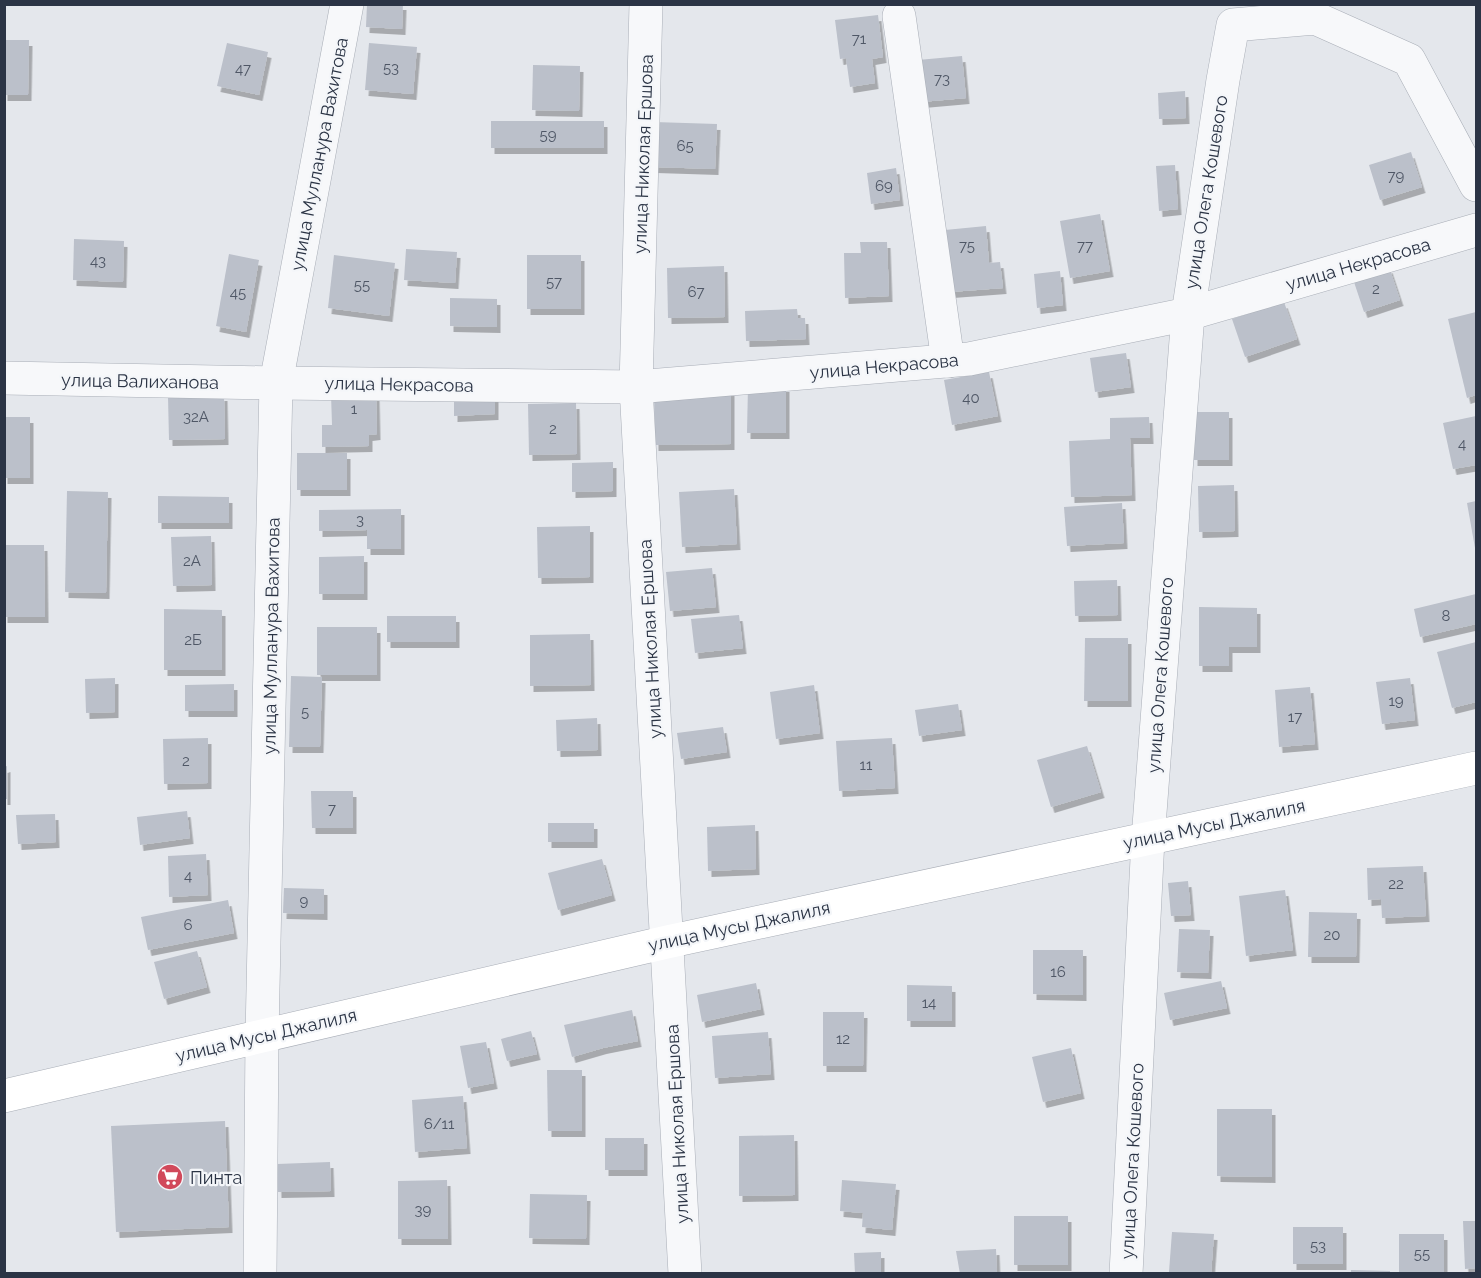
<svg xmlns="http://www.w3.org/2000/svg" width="1481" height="1278" font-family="Raleway,sans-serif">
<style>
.building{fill:#bbc0ca;filter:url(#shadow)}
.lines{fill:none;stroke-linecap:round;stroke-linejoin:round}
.minor-casing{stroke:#a9aeb7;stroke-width:34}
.secondary-casing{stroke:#a9aeb7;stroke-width:34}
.minor{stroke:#f7f8fa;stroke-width:33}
.secondary{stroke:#fff;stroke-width:33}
.labels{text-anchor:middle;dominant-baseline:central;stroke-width:4.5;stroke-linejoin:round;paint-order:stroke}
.number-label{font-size:15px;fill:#4f5766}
.street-label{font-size:18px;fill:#2b3445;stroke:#f4f6f9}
.poi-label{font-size:18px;fill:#2b3445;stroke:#f4f6f9;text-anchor:start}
</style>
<defs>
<filter id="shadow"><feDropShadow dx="3.5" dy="6" stdDeviation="0" flood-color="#0004"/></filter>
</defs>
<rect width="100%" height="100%" fill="#e4e7ec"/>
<g class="building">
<path d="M367 4H403L402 29 366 27Z"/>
<path d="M878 15 883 57 872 59 875 83 850 87 846 58 840 59 835 20Z"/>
<path d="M4 40H29L28 95H4Z"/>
<path d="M227 43 268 52 259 95 217 86Z"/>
<path d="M369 43 417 47 413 94 365 90Z"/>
<path d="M962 56 966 98 921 102 918 60Z"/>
<path d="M533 65 580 66 579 111 532 110Z"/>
<path d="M1185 91 1186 118 1159 119 1158 93Z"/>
<rect x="491" y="121" width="113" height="27"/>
<path d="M654 122 717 124 715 169 653 167Z"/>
<path d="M1411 152 1422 187 1380 200 1369 165Z"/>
<path d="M1175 165 1178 209 1159 211 1156 166Z"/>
<path d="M896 168 900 200 871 204 867 173Z"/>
<path d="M1100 214 1110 271 1070 278 1060 221Z"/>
<path d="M986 226 989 263 1000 262 1003 288 950 292 945 230Z"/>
<path d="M74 239 124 241 123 282 73 280Z"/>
<path d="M860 242H887L889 296 845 298 844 253H861Z"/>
<path d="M406 249 457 252 455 283 404 280Z"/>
<path d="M229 254 259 260 246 332 216 326Z"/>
<path d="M334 255 395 263 389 316 328 308Z"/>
<rect x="527" y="255" width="54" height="54"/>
<path d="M724 266 725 317 668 318 667 268Z"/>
<path d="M1389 267 1400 300 1364 312 1353 279Z"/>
<path d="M1060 271 1063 305 1037 308 1034 274Z"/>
<path d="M450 298 497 299V327L450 326Z"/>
<path d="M1284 302 1297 339 1245 357 1232 319Z"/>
<path d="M797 309 798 318H805L806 339 746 341 745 311Z"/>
<path d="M1476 312V395L1467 398 1448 319Z"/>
<path d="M1126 353 1131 387 1095 392 1090 358Z"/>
<path d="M989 372 998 416 952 425 944 380Z"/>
<path d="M748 386H786V433H747Z"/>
<path d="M731 390V444L655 445 654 391Z"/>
<path d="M495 392V414L454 416V394Z"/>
<path d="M376 393 377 434 369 435V446L322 447V425H332L331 394Z"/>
<path d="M224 395 225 439 169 440 168 396Z"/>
<path d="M576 403 577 454 529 455 528 404Z"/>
<rect x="1194" y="412" width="35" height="48"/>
<path d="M1476 416V465L1453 469 1443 423Z"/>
<rect x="4" y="417" width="26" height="61"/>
<path d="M1149 417 1150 438H1130L1132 495 1071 497 1069 441 1110 439V418Z"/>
<rect x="297" y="453" width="50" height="37"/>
<path d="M613 462V491L572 492V463Z"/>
<path d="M1234 485 1235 531 1199 532 1198 486Z"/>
<path d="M734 489 737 544 682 547 679 492Z"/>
<path d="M67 491 108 492 106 593 65 592Z"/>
<path d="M158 496 229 497V523H158Z"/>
<path d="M1476 501V547L1475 548 1467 503Z"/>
<path d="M1122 503 1124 543 1067 546 1064 507Z"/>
<path d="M401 509V549H367V530L319 531V510Z"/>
<path d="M590 526V577L538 578 537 527Z"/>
<path d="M211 536 212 585 173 586 171 537Z"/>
<path d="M4 545H44L45 617H4Z"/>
<path d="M364 556V594H319V557Z"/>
<path d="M712 568 716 607 670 611 666 572Z"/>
<path d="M1117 580 1118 615 1075 616 1074 581Z"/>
<path d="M1476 594V624L1420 637 1414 609Z"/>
<path d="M1199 607 1257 608V647H1229V666H1199Z"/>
<path d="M164 609 222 610V670H164Z"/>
<path d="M739 615 743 648 695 653 691 619Z"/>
<rect x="387" y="616" width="69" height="26"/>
<rect x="317" y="627" width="60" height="48"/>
<path d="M590 634 591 685 530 686V635Z"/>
<path d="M1085 638H1128V701H1084Z"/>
<path d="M1476 642V702L1452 708 1437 652Z"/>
<path d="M291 676 322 677 320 747H289Z"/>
<path d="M115 678V712L86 713 85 679Z"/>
<path d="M1410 678 1415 720 1382 724 1376 682Z"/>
<path d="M234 684V711H185V685Z"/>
<path d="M814 685 820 733 776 739 770 692Z"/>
<path d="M1310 687 1315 744 1279 747 1275 690Z"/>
<path d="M958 704 962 730 919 736 915 710Z"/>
<path d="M597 718 598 750 557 751 556 720Z"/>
<path d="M723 727 727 752 681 759 677 733Z"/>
<path d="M208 738V783L164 784 163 739Z"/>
<path d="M892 738 895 788 839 791 836 741Z"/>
<path d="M1087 746 1101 792 1051 807 1037 760Z"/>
<path d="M7 766V799H4V767Z"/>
<path d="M311 791H353V828H312Z"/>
<path d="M187 811 190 838 140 845 137 817Z"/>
<path d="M55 814 56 842 18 844 16 815Z"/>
<rect x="548" y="823" width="46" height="19"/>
<path d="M755 825 756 869 708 871 707 827Z"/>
<path d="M206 854 208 895 169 897 168 856Z"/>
<path d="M602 859 612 895 558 910 548 873Z"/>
<path d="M1423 866 1426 916 1382 918 1381 899 1368 900 1367 868Z"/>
<path d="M1188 881 1191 915 1171 916 1168 883Z"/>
<path d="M284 888 324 889V914L283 913Z"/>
<path d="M1285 890 1293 950 1246 956 1239 896Z"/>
<path d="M228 900 234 933 148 950 141 917Z"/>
<path d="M1309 912 1357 913 1356 957H1308Z"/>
<path d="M1179 929 1210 930 1208 973 1177 972Z"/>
<path d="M1033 950H1083V995L1033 994Z"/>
<path d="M197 951 207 987 164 999 154 962Z"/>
<path d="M1221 981 1227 1008 1170 1020 1164 993Z"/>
<path d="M756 983 761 1009 702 1022 697 995Z"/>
<path d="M907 985 952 986V1021H907Z"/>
<path d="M632 1010 638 1041 603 1048 572 1057 564 1025Z"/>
<path d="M823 1012H864L863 1066H823Z"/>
<path d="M531 1031 537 1054 507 1061 501 1039Z"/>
<path d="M768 1032 771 1074 715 1078 712 1036Z"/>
<path d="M486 1042 494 1083 468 1088 460 1046Z"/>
<path d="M1071 1048 1081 1093 1043 1102 1032 1057Z"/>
<path d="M547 1070H582V1131H548Z"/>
<path d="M463 1096 467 1148 415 1152 412 1100Z"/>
<path d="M1217 1109H1272V1177L1217 1176Z"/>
<path d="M225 1121 229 1227 116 1232 111 1126Z"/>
<path d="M794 1135 795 1195 739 1196V1136Z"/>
<rect x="605" y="1138" width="39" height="32"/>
<path d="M330 1162 331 1191 278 1192 277 1164Z"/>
<path d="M447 1180 448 1239H398V1181Z"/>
<path d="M842 1180 896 1184 892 1230 862 1227 863 1213 840 1211Z"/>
<path d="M530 1194 587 1195 586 1239 529 1238Z"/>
<rect x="1014" y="1216" width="54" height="49"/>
<path d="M1463 1221H1476V1268L1465 1269Z"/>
<rect x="1293" y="1227" width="50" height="37"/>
<path d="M1172 1232 1214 1234 1211 1274 1169 1272Z"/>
<rect x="1399" y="1234" width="45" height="40"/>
<path d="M996 1249 997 1274H960L956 1251Z"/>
<path d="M881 1252V1274H855L854 1253Z"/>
<path d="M1351 1270 1390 1271V1274H1351Z"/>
</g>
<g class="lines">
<g class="minor-casing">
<g id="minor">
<path d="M646 4 636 387 685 1274"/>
<path d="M899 16 948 361"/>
<path d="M4 378 276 383 636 387 969 359 1188 314 1476 230"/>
<path d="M260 1274 262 1036 276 383 347 4"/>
<path d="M1126 1274 1148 839 1188 314 1223 80 1233 25 1315 18 1409 60 1476 185"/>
</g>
</g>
<g class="secondary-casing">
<path id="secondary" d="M4 1096 667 942 1476 768"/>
</g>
<use href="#minor" class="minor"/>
<use href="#secondary" class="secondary"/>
</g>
<defs>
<g id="supermarket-disc" transform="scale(1.35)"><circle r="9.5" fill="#d1495b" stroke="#f4f6f9"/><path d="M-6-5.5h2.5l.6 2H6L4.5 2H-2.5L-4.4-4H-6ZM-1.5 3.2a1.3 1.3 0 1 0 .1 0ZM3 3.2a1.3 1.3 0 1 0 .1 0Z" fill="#fff"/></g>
</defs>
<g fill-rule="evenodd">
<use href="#supermarket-disc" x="170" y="1177"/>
</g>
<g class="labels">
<g class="number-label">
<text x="859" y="39">71</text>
<text x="391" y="68">53</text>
<text x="243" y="69">47</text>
<text x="942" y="79">73</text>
<text x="548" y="135">59</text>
<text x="685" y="146">65</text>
<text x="1396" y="176">79</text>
<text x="884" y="186">69</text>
<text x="967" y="246">75</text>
<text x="1085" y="246">77</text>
<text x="98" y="261">43</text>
<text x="554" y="282">57</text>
<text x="362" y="285">55</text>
<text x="1376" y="289">2</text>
<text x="696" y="292">67</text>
<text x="238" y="293">45</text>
<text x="971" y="398">40</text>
<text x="354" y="409">1</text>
<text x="196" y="417">32А</text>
<text x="553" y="429">2</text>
<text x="1462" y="444">4</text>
<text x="360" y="520">3</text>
<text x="192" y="561">2А</text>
<text x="1446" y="616">8</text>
<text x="193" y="640">2Б</text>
<text x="1396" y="701">19</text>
<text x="305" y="712">5</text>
<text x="1295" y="717">17</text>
<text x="186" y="761">2</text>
<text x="866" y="765">11</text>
<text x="332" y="809">7</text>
<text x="188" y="876">4</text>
<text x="1396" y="884">22</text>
<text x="304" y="901">9</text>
<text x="188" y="925">6</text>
<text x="1332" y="935">20</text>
<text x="1058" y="972">16</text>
<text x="929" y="1003">14</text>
<text x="843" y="1039">12</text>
<text x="439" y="1124">6/11</text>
<text x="423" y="1210">39</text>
<text x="1318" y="1246">53</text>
<text x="1422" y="1254">55</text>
</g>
<g class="street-label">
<text transform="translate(319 154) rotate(-79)">улица Мулланура Вахитова</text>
<text transform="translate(643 154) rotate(-88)">улица Николая Ершова</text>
<text transform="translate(1206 192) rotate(-81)">улица Олега Кошевого</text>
<text transform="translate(1358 264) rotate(-16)">улица Некрасова</text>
<text transform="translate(884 366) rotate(-5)">улица Некрасова</text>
<text transform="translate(140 381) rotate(1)">улица Валиханова</text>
<text transform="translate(399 384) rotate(1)">улица Некрасова</text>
<text transform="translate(271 636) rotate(-89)">улица Мулланура Вахитова</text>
<text transform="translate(650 639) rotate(-93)">улица Николая Ершова</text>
<text transform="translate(1160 675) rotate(-86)">улица Олега Кошевого</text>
<text transform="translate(1214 824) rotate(-12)">улица Мусы Джалиля</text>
<text transform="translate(739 926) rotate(-12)">улица Мусы Джалиля</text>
<text transform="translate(266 1035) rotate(-13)">улица Мусы Джалиля</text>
<text transform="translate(677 1124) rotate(-93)">улица Николая Ершова</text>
<text transform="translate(1132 1161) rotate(-87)">улица Олега Кошевого</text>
</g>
<g class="poi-label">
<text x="190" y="1177">Пинта</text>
</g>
</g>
<rect width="1481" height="1278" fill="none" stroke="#2b3445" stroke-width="12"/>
</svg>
